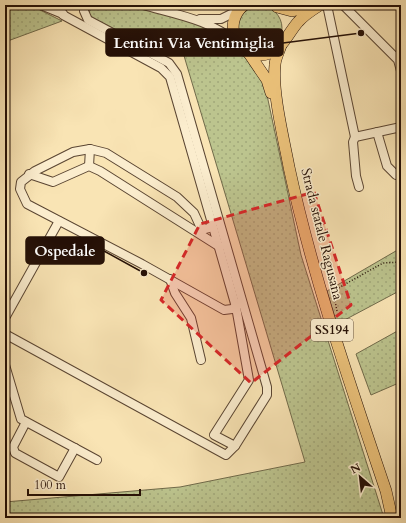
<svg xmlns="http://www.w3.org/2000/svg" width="406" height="523" font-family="Cardo,serif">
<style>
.grass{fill:url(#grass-dots);stroke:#706a4a}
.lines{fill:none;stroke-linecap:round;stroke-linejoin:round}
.minor-casing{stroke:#5a4532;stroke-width:10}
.major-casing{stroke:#251006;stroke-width:12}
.path{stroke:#251006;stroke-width:1.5;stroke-dasharray:1 2;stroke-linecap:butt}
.minor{stroke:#fbedce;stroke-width:8}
.major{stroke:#ecc27a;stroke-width:11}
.marked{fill:#d62828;fill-opacity:0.2;stroke:#d62828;stroke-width:3;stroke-dasharray:8 5;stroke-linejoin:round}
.labels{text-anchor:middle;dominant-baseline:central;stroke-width:3;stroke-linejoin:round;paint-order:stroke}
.shield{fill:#fbedce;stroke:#655242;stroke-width:1}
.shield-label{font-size:13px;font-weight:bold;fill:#251006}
.street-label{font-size:14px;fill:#251006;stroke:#fbedce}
.leader{fill:none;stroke:#251006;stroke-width:1.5}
.callout-dot{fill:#251006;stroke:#fbedce;stroke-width:1.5}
.callout{fill:#251006;stroke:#251006;stroke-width:1.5}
.callout-label{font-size:15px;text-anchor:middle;font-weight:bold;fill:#fff}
</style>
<defs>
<pattern id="grass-dots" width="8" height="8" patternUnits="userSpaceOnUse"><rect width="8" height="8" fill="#bcc48e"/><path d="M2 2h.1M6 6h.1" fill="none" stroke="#a1a779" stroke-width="1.8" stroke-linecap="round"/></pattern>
</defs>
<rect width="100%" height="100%" fill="#f9e4b4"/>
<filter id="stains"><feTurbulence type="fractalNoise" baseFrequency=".005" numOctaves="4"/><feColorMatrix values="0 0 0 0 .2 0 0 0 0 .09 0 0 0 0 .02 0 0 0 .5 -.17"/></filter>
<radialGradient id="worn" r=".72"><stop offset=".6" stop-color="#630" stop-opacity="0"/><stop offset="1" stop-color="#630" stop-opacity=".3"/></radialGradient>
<g class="grass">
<path d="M5 5 32 6 62 21 5 42Z"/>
<path d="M91 5H130L185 19 218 31 248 58 264 81 301 255 384 518H5V502L180 487 305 462 179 39 142 44 97 22 89 14Z"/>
<circle cx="260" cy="28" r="22"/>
<path d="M401 248V290L337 324 327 291Z"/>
<path d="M401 329V382L371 395 356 354Z"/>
</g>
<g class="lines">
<g class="minor-casing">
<g id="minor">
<path d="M41 5 63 14"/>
<path d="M59 5 63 15 161 68 170 77 236 307 249 380 214 435 235 446"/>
<path d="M143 5C174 14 212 20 237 43"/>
<path d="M327 5 355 137 401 127"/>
<path d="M343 5 398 60 401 71"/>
<path d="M200 19H221L239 10"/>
<path d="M377 132 387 166 396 175 401 174"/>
<path d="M355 137 353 142 356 176 359 187"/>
<path d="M89 166 90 149"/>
<path d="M29 174 53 182 89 166 100 171 220 247"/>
<path d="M213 223 209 228 205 229 200 226 194 213 177 197 106 153 90 149 73 152 35 171 21 182 20 189 27 204 142 264 224 310 232 309 240 303"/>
<path d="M170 279 175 293 191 318 201 360"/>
<path d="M5 318 59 221"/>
<path d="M5 334 226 455 235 446 267 395V387L177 74 169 63 88 20 84 11"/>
<path d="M5 365 21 419 97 460"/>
<path d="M26 422 13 447 15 453 59 477 75 448"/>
</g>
</g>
<g class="major-casing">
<g id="major">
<path d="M244 5C220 24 239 65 270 53 283 48 289 32 298 22 304 15 312 10 320 5"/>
<path d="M277 7 292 11 314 6"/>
<path d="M281 45C279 52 275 59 275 65 272 92 284 140 289 167 313 278 350 384 386 491L392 518"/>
<path d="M248 52 267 80 271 93"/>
</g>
</g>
<path class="path" d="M337 311 333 291 383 263 401 262"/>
<use href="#minor" class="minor"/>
<use href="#major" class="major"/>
</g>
<path class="marked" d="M314 192 351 305 251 383 161 300 200 224Z"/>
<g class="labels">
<rect class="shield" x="311" y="319" width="42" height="22" rx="3"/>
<g class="shield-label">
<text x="332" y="330">SS194</text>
</g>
<g class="street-label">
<text transform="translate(322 234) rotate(76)">Strada statale Ragusana</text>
</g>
</g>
<path class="leader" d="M361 33L283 43M144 273L104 251"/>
<g class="callout-dot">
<circle cx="361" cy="33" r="4"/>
<circle cx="144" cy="273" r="4"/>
</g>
<g class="callout">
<rect x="106" y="29" width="177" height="27" rx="4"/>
<rect x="26" y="237" width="78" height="27" rx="4"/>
</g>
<g class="callout-label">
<text x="194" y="48">Lentini Via Ventimiglia</text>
<text x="65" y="256">Ospedale</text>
</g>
<rect width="406" height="523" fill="none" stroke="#f9e4b4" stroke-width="20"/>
<rect x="6" y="6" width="394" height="511" fill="none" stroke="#251006" stroke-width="2"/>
<rect x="10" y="10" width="386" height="503" fill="none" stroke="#251006"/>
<g transform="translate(360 477) rotate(332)" stroke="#fbedce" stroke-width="3" paint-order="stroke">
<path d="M0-3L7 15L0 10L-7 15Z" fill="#251006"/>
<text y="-6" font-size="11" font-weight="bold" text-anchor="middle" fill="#251006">N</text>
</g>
<path d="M28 489v6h112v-6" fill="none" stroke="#251006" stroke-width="2"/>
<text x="34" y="489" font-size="12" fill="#251006" stroke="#fbedce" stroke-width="3" paint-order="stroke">100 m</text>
<rect width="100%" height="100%" filter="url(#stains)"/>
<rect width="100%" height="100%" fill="url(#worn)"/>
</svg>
